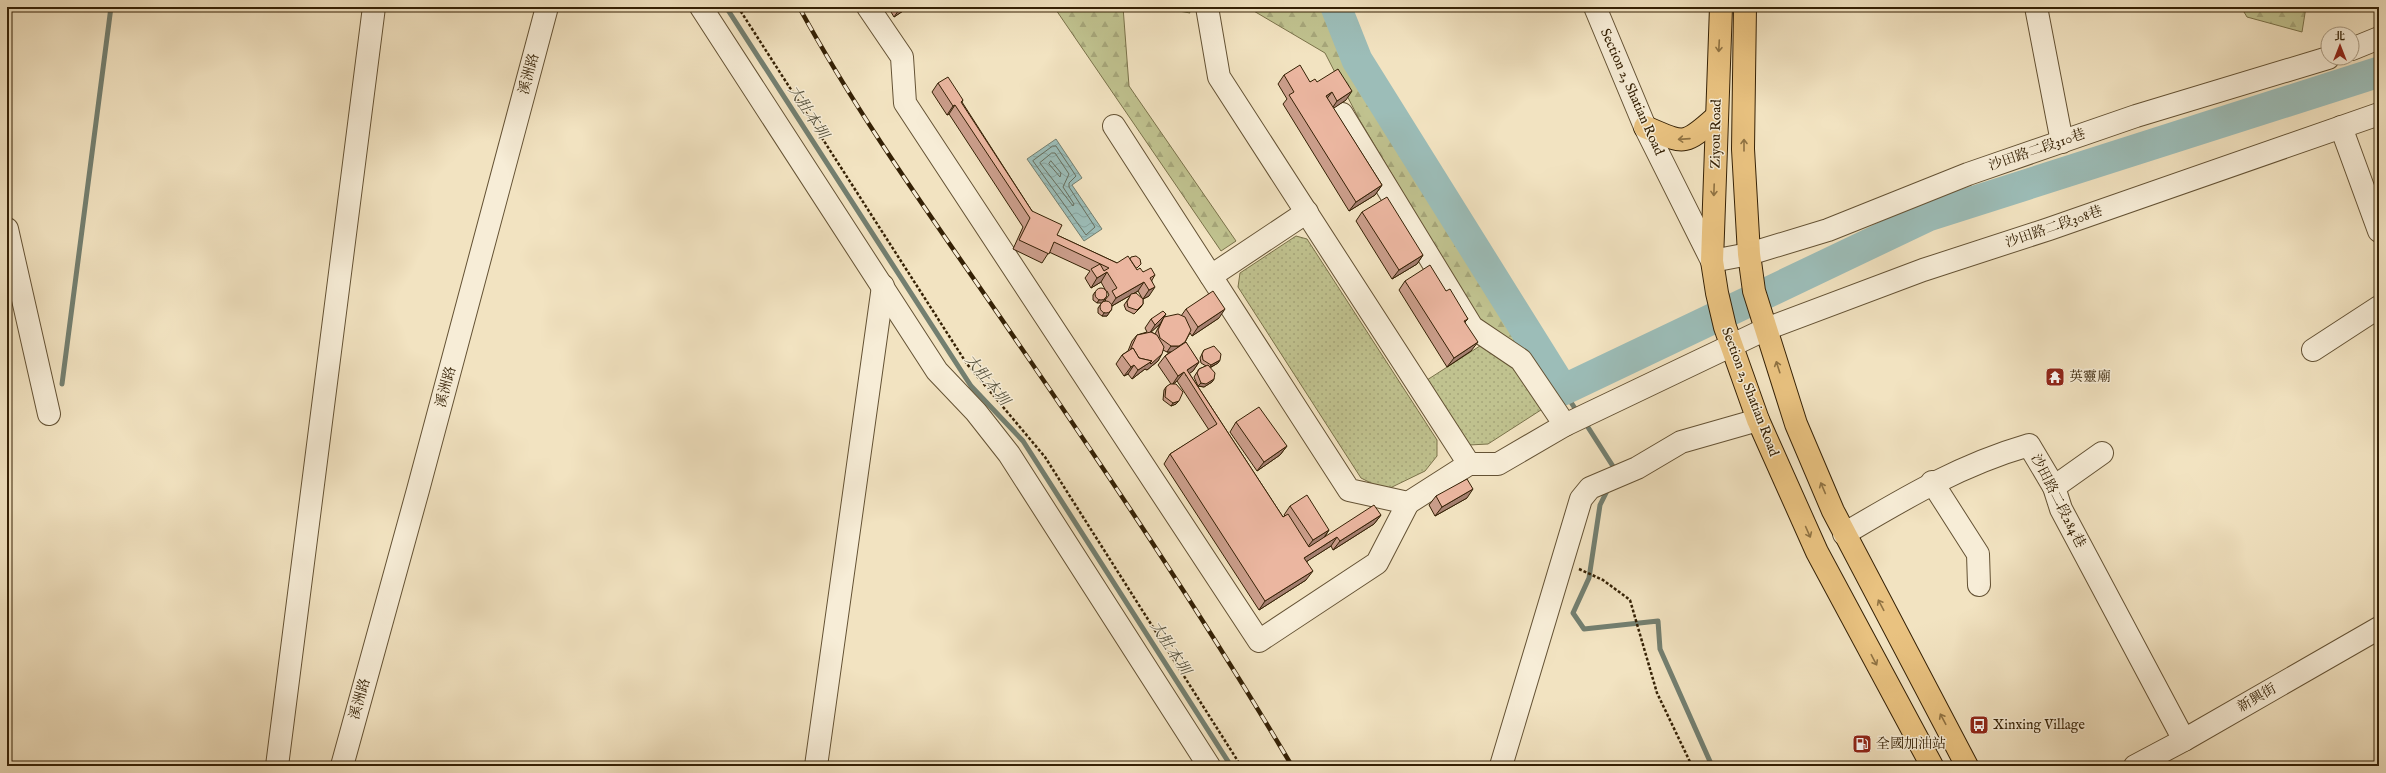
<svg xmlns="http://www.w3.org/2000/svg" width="2386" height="773" font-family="'IM FELL English','Noto Serif TC',serif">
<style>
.forest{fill:url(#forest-firs);stroke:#7a724a}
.garden{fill:url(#garden-dots);stroke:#7a724a}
.water{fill:url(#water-waves);stroke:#737f70}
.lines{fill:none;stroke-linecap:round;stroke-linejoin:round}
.shore{stroke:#686f5e;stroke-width:1}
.stream{stroke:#737f70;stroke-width:5}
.river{stroke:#9cbdb8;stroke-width:31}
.minor-casing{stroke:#645234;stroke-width:24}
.major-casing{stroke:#352105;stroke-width:24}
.path{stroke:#352105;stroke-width:2.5;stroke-dasharray:3 2;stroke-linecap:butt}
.minor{stroke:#f7edd7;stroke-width:22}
.major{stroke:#e9c280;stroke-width:22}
.rail-casing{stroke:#352105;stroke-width:4.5}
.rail{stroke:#f7edd7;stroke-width:3;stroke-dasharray:9;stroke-linecap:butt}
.wall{fill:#ca9d8a;stroke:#352105;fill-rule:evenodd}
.shaded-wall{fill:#a47f70;stroke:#352105}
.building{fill:#ebb6a0;stroke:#352105}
.oneway{stroke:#8f7242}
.labels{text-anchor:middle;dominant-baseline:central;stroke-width:3;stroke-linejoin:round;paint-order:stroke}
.street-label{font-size:14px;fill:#352105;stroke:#f7edd7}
.poi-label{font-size:14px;fill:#352105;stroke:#f7edd7;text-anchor:start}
.water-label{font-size:15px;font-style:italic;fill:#54503b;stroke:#f7edd7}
</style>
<defs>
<pattern id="forest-firs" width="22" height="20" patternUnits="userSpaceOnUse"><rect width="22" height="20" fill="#c0c28f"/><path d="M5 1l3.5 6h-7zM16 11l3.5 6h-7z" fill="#a6a67a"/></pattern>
<pattern id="garden-dots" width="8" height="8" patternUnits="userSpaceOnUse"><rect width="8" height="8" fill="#c0c28f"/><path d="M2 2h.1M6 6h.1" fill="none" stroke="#a6a67a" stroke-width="1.8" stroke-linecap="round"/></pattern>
<pattern id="water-waves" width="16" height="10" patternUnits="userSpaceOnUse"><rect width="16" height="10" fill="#9cbdb8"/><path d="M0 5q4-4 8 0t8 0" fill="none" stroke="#87a29d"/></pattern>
</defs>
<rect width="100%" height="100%" fill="#f2e3c1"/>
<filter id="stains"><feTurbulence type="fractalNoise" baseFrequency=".005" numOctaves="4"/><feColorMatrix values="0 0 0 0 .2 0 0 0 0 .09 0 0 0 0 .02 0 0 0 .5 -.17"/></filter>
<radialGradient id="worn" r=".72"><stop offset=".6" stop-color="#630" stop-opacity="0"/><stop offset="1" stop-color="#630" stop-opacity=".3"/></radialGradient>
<g class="forest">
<path d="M1054 7H1123L1129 86 1236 241 1221 251Z"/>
<path d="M1157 7H1187L1190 13Z"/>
<path d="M1247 7H1332L1340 27 1518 310 1513 348 1483 327 1359 119 1325 53Z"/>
<path d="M2241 7H2306L2302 32 2247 17Z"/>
</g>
<g class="garden">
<path d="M1296 236 1307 239 1437 440V456L1425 471 1390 488 1377 486 1361 478 1238 287 1240 273Z"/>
<path d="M1497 335 1544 408 1488 444 1469 445 1427 380Z"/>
</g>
<path class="water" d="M1056 139 1082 178 1072 185 1102 229 1084 241 1027 159Z"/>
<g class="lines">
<g class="shore">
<path d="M1053 146H1056L1076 176 1069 183V187L1095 227 1086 235 1033 161Z"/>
<path d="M1052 153H1055L1069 174 1063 187 1074 204 1073 206 1040 163Z"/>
<path d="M1051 161 1061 173 1060 177 1049 164Z"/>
</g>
<g class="stream">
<path d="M726 7 971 386 1023 441 1231 766"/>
<path d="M62 384 111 7"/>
<path d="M1563 390 1578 413"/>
<path d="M1584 421 1616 471"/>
<path d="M1609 487 1600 505 1589 578 1573 613 1584 629 1658 621 1660 649 1712 766"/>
</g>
<path class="river" d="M1336 7 1357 60 1563 390 1928 216 2379 72"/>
<g class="minor-casing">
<g id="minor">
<path d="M701 7 937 371 976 412 1009 454 1209 766"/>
<path d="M868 7 902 57 905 103 1259 641 1377 563 1408 503"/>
<path d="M1207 7 1219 77 1469 464"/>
<path d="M1595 7 1645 127 1712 261 1749 254 1828 230 1968 174 2136 116 2328 58"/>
<path d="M2036 7 2062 142"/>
<path d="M2352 49 2379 38"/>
<path d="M1342 114 1472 327 1521 360 1565 425"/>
<path d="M1114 126 1349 490 1408 503 1469 464H1498L1565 425 1766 329 1923 270 2049 229 2379 114"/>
<path d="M2341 127 2379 231"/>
<path d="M7 229 49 414"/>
<path d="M1211 276 1307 212"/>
<path d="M2313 350 2379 307"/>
<path d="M1932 482 1978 554 1979 585"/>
<path d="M2054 487 2102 453"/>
<path d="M1844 534C1905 498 1960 465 2029 445L2054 487 2061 509 2184 740"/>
<path d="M277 766 374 7"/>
<path d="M342 766 418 490 547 7"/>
<path d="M816 766 883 286"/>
<path d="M1501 766 1581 499 1590 488 1637 468 1681 442 1758 420"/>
<path d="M2135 766 2184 740 2379 628"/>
</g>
</g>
<g class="major-casing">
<g id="major">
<path d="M1721 7 1712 261 1717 293 1725 327 1758 420 1817 552 1932 766"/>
<path d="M1745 7 1743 149 1749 254 1754 291 1796 424 1833 511 1967 766"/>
<path d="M1645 127C1684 143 1683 147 1715 118"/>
</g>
</g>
<g class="path">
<path d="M738 7 967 364 1045 457 1241 766"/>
<path d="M1579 569 1603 580 1630 600 1657 693 1692 766"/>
</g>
<use href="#minor" class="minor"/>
<use href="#major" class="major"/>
<g class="rail-casing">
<path id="rail" d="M799 7C860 119 935 222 1007 327 1106 471 1203 616 1292 766"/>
</g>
<use href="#rail" class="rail"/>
</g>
<g class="wall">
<path d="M888 7H909L894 17Z"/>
<path d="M1284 75 1310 82H1317L1346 100 1333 108 1382 185 1375 195 1349 211 1283 104 1287 99 1278 84Z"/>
<path d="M938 83 963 100 962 102 1032 211 1057 235 1117 263 1136 270 1143 272 1155 275 1152 280 1149 296 1143 299V304L1141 307 1134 314 1126 310 1124 305 1131 295 1112 306 1107 316H1102L1098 313V308L1103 301H1106L1105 300 1109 295 1107 291 1097 303 1093 300V295L1095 292 1106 291 1101 282 1091 288 1085 278 1090 271 1049 252 1042 263 1013 249 1023 227 949 114 947 115 932 92ZM1138 291 1142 298 1133 294Z"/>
<path d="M1362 212 1423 255 1417 264 1392 279 1356 221Z"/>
<path d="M1405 281 1446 291 1468 319 1465 322 1471 351 1447 367 1399 290Z"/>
<path d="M1186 309 1219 318 1192 336 1190 333 1185 342 1199 362 1193 371 1189 373 1283 517 1285 516 1284 515 1290 506 1329 530 1324 538 1381 515 1374 524 1333 550 1331 546 1307 561 1306 580 1259 610 1164 464 1170 454 1209 430 1177 381 1173 384 1176 404 1171 406 1163 400 1164 390 1166 387 1171 384 1158 365 1165 356 1170 352H1167L1163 350 1158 361 1147 370 1145 369 1132 379 1128 374 1124 376 1116 364 1122 355 1128 351 1132 341 1137 335 1147 332 1145 328 1151 319 1181 316ZM1160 324 1155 334 1151 332Z"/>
<path d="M1204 350 1220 360 1218 363 1210 368 1214 379 1212 382 1204 387 1198 386 1194 377 1199 369 1206 366 1201 363 1200 358Z"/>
<path d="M1236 422 1287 446 1280 455 1257 471 1230 432Z"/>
<path d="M1436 496 1467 498 1435 516 1429 505Z"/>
</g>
<g class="shaded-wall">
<path d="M901 7H909L894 17Z"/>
<path d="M1352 91 1346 100 1331 110 1337 101Z"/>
<path d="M1332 92 1325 101 1326 96Z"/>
<path d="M955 105 949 114 947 115 953 106Z"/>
<path d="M1382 185 1375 195 1349 211 1356 202Z"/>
<path d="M1423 255 1417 264 1392 279 1399 270Z"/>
<path d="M1107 272 1101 282 1091 288 1097 278Z"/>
<path d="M1144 282 1138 291 1110 307 1116 298Z"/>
<path d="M1155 287 1149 296 1143 299 1149 290Z"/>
<path d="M1107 296 1102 303H1097L1099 300Z"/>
<path d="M1112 309 1107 316H1102L1104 313Z"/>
<path d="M1225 309 1219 318 1192 336 1198 327Z"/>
<path d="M1166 314 1160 324 1149 334 1155 325Z"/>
<path d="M1478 342 1471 351 1447 367 1454 358Z"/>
<path d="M1171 346H1179L1174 352H1167Z"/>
<path d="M1162 354 1158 361 1147 370 1145 369 1132 379 1138 370 1152 361Z"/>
<path d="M1220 360 1218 363 1209 368 1211 365Z"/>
<path d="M1199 362 1193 371 1186 376 1187 370Z"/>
<path d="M1134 365 1128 374 1124 376 1131 367Z"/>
<path d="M1184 372 1177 381 1172 385 1178 376Z"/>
<path d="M1214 379 1212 382 1204 387 1198 386 1201 383Z"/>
<path d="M1179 401 1176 404 1171 406 1173 403Z"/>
<path d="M1287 446 1280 455 1257 471 1264 462Z"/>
<path d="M1473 489 1467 498 1435 516 1442 507Z"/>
<path d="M1381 515 1374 524 1333 550 1340 541Z"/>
<path d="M1329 530 1323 539 1306 549 1313 540Z"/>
<path d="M1337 537 1331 546 1298 567 1304 558Z"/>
<path d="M1313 571 1306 580 1259 610 1265 601Z"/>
</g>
<g class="building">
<path d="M1300 65 1310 82 1315 79 1317 82 1338 69 1352 91 1337 101 1332 92 1326 96 1382 185 1356 202 1289 95 1294 92 1284 75Z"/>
<path d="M948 77 963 100 961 102 1032 211 1062 225 1057 235 1117 263 1128 256 1137 270 1140 268 1143 272 1151 268 1155 275 1150 278 1155 287 1149 290 1144 282 1116 298 1112 291 1117 288 1107 272 1097 278 1091 269 1100 264 1104 271 1109 268 1054 242 1049 254 1019 240 1030 218 955 105 953 106 938 83Z"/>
<path d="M1387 197 1423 255 1399 270 1362 212Z"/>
<path d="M1136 256 1140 259 1141 264 1137 268H1136L1130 259 1131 257Z"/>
<path d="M1430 265 1446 291 1450 289 1468 319 1464 321 1478 342 1454 358 1405 281Z"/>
<circle cx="1101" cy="294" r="6"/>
<path d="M1213 291 1225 309 1198 327 1186 309Z"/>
<path d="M1136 293 1143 299V304L1137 310 1128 307 1127 302 1131 294Z"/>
<circle cx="1106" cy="307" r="6"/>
<path d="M1163 311 1166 314 1155 325 1151 319Z"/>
<path d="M1178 314 1185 317 1191 330 1185 342 1179 346H1171L1160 338 1158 330 1164 317Z"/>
<path d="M1151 332 1157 335 1164 347 1162 354 1151 364 1150 363 1152 361 1139 358 1133 348 1131 349V348L1137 335Z"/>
<path d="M1186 342 1199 362 1187 370 1283 517 1288 514 1309 547 1374 505 1381 515 1340 541 1337 537 1304 558 1313 571 1265 601 1170 454 1217 424 1184 372 1178 376 1165 356Z"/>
<path d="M1214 346 1221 354 1220 360 1211 365 1203 360 1202 354 1204 350Z"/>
<path d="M1133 348 1139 358 1152 361 1138 370 1134 365 1131 367 1122 355Z"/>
<path d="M1208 365 1215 373 1214 379 1206 384 1201 383 1197 373 1199 369Z"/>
<path d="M1170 384H1176L1183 392 1179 401 1173 403 1165 397 1166 387Z"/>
<path d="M1259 407 1287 446 1264 462 1236 422Z"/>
<path d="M1467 479 1473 489 1442 507 1436 496Z"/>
<path d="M1307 495 1329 530 1313 540 1290 506Z"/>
</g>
<defs><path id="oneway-shaft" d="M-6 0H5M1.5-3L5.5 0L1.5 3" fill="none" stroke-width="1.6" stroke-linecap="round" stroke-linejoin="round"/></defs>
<g class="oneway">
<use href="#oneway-shaft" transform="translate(1719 46) rotate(93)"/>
<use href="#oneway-shaft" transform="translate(1684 139) rotate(176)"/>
<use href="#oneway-shaft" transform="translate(1744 145) rotate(-90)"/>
<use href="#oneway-shaft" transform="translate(1714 190) rotate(92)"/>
<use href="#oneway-shaft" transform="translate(1778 367) rotate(-108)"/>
<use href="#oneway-shaft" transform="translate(1823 488) rotate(-113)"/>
<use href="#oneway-shaft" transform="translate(1808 532) rotate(66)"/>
<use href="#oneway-shaft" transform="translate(1881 605) rotate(-118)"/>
<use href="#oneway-shaft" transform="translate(1874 660) rotate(62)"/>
<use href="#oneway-shaft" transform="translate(1943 719) rotate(-118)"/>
</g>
<defs>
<g id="temple-square" transform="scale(1)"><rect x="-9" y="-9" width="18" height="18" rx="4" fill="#8f2418" stroke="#f7edd7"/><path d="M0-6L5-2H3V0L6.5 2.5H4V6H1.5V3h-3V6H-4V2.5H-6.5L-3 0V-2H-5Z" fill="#fff"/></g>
<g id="bus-square" transform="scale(1)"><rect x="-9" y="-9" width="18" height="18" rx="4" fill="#8f2418" stroke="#f7edd7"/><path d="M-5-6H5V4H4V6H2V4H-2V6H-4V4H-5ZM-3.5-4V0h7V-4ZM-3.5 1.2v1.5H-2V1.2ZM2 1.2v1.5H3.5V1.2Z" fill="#fff"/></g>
<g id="fuel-square" transform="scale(1)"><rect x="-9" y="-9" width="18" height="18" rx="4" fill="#8f2418" stroke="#f7edd7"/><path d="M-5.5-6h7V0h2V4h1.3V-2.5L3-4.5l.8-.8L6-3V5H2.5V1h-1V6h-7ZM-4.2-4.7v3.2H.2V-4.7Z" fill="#fff"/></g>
</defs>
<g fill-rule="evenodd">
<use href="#temple-square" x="2055" y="377"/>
<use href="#bus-square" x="1979" y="725"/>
<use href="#fuel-square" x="1862" y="744"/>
</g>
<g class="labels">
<g class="street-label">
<text transform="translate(529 74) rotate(-75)">溪洲路</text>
<text transform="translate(1632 92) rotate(66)">Section 2, Shatian Road</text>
<text transform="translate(1716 134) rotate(-89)">Ziyou Road</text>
<text transform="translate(2037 150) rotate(-19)">沙田路二段310巷</text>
<text transform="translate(2054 227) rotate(-19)">沙田路二段308巷</text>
<text transform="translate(446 387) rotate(-75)">溪洲路</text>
<text transform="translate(1750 392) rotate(69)">Section 2, Shatian Road</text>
<text transform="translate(2058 501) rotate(63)">沙田路二段284巷</text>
<text transform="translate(2257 698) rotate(-30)">新興街</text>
<text transform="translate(360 699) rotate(-74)">溪洲路</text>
</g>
<g class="poi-label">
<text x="2069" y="377">英靈廟</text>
<text x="1993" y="725">Xinxing Village</text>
<text x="1876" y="744">全國加油站</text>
</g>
<g class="water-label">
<text transform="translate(808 112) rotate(57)">大肚本圳</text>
<text transform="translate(987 380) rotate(51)">大肚本圳</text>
<text transform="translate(1170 648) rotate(57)">大肚本圳</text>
</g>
</g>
<rect width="2386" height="773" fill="none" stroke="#f2e3c1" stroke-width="24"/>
<rect x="8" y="8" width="2370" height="757" fill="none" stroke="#352105" stroke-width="2"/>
<rect x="12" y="12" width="2362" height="749" fill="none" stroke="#352105"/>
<g transform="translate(2340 46)"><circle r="19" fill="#f7edd7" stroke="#a99b83"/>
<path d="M0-3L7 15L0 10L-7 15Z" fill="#8f2418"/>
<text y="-6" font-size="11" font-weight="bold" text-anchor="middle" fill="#352105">北</text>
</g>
<rect width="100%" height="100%" filter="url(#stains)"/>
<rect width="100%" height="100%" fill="url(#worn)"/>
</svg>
